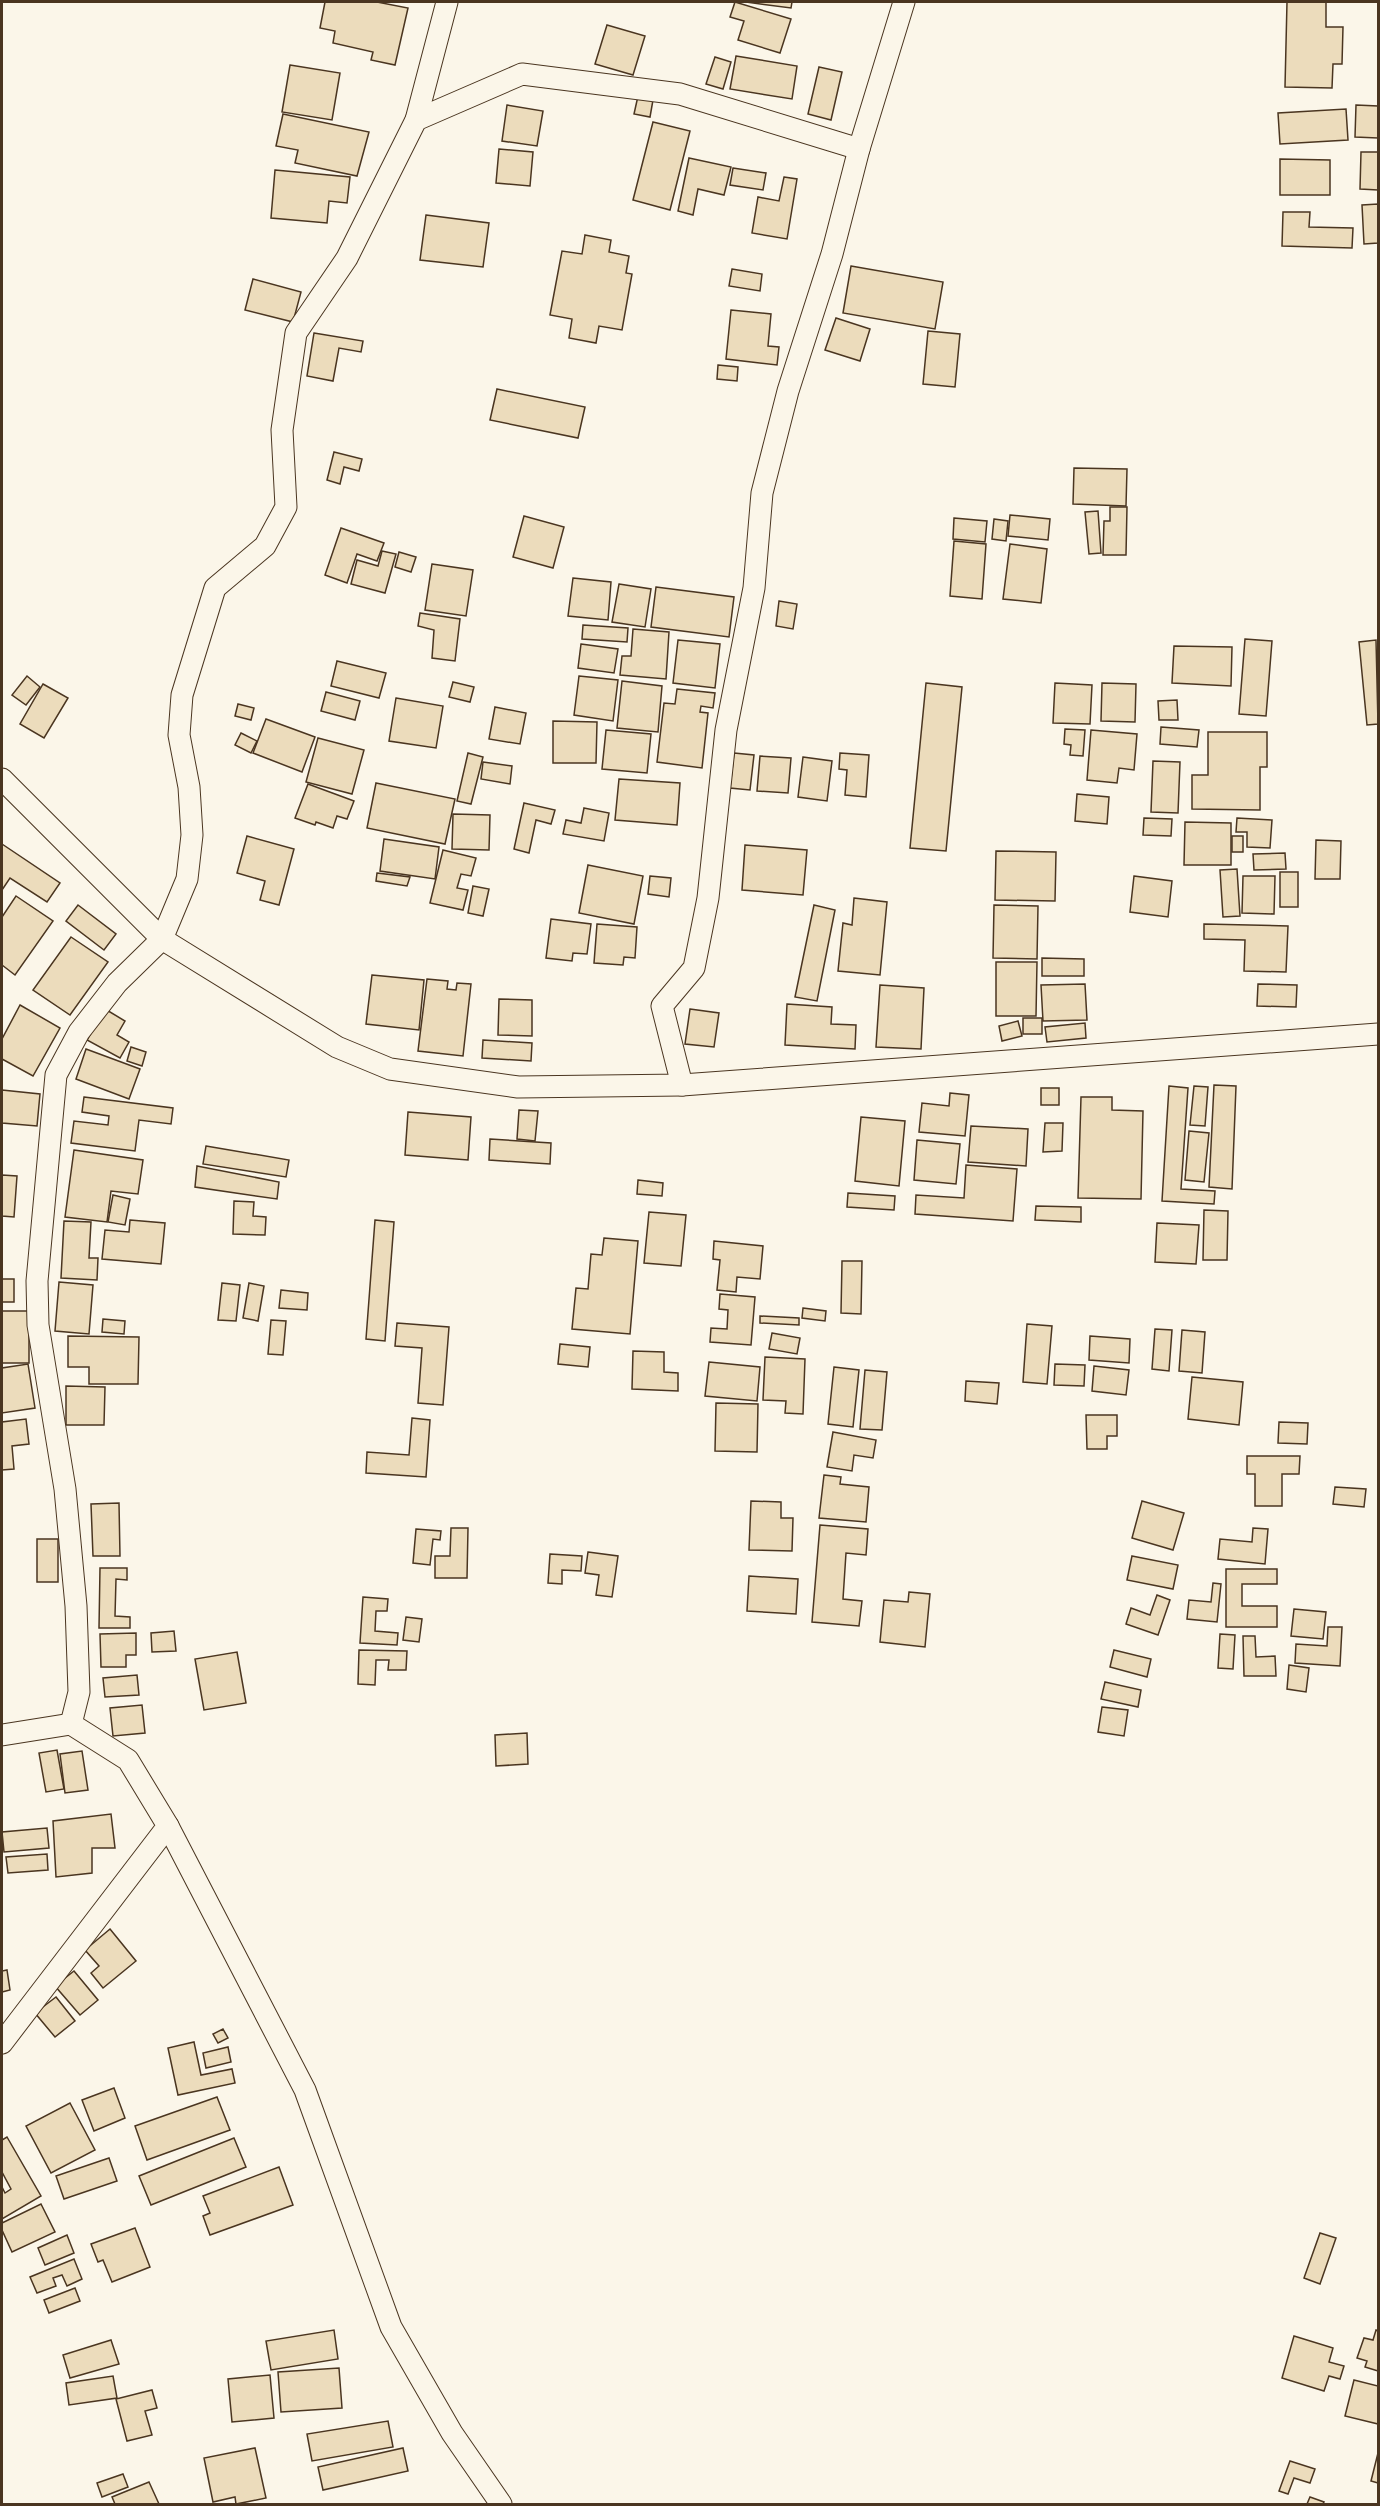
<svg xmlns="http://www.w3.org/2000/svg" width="1380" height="2506" font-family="Poppins,sans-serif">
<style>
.building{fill:#ecdcbc;stroke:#4a3520;stroke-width:1.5}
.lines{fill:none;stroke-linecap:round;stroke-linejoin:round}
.minor-casing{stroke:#4a3520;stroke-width:23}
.minor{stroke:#fbf6e9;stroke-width:21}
</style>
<rect width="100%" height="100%" fill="#fbf6e9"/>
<g class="building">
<path d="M325 2H377L408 8 395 65 371 60 373 52 333 43 335 31 320 28Z"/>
<path d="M735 2 791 19 780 53 738 40 744 21 730 17Z"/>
<path d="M746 2H792L791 8Z"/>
<path d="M1287 2H1326V27H1343L1342 64H1333L1332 88 1285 87Z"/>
<path d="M607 25 645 36 633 75 595 64Z"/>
<path d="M736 56 797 66 792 99 730 89Z"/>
<path d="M715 57 731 62 723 89 706 84Z"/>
<path d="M290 65 340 73 332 120 282 112Z"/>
<path d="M819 67 842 72 831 120 808 114Z"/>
<path d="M638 96 653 100 650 117 634 114Z"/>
<path d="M507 105 543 111 537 146 502 141Z"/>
<path d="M1356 105 1378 106V138L1355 137Z"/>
<path d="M1346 109 1348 140 1280 144 1278 113Z"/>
<path d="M283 114 369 132 357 176 295 163 298 150 276 146Z"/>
<path d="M653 122 690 131 670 210 633 200Z"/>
<path d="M499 149 533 152 530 186 496 183Z"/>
<path d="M1361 152H1378V190L1360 189Z"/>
<path d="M689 158 731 167 724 195 698 189 693 215 678 211Z"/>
<path d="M1280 159 1330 160V195H1280Z"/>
<path d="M733 168 766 173 763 190 730 185Z"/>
<path d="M275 170 350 177 347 203 329 201 327 223 271 218Z"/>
<path d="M784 177 797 179 787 239 752 233 758 197 779 201Z"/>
<path d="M1378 204V243L1364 244 1362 205Z"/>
<path d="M1283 212H1310L1309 227 1353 228 1352 248 1282 246Z"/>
<path d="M426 215 489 223 483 267 420 260Z"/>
<path d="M585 235 611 240 609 252 629 256 626 273 632 274 622 330 599 326 596 343 569 338 572 319 550 315 562 251 582 254Z"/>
<path d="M851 266 943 282 935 329 843 313Z"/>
<path d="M732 269 762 274 760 291 729 286Z"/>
<path d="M253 279 301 292 293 322 245 310Z"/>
<path d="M731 310 771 314 768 346 779 347 777 365 726 359Z"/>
<path d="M836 318 870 329 860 361 825 350Z"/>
<path d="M928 331 960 334 955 387 923 384Z"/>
<path d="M314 333 363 341 361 352 339 348 333 381 307 376Z"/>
<path d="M718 365 738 367 737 381 717 379Z"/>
<path d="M497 389 585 407 578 438 490 420Z"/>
<path d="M334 452 362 459 359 471 344 467 340 484 327 480Z"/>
<path d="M1074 468 1127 469 1126 506 1073 504Z"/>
<path d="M1110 507H1127L1126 555H1103L1104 521H1110Z"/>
<path d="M1098 511 1101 553 1089 554 1085 512Z"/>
<path d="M1010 515 1050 519 1048 540 1008 536Z"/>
<path d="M524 516 564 527 553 568 513 557Z"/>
<path d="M954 518 987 521 985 542 953 539Z"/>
<path d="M994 519 1008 521 1006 541 992 539Z"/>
<path d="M341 528 384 543 377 561 357 554 347 583 325 575Z"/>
<path d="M954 541 986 544 982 599 950 596Z"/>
<path d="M1010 544 1047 549 1041 603 1003 599Z"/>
<path d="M382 551 396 554 385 593 351 584 357 560 378 566Z"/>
<path d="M399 552 416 557 411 572 395 567Z"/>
<path d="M432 564 473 570 466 616 425 610Z"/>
<path d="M573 578 611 582 608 620 568 616Z"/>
<path d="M619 584 651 589 645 627 612 622Z"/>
<path d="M656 587 734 597 729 637 651 627Z"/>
<path d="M779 601 797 604 793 629 776 626Z"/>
<path d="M420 613 460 619 455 661 432 658 434 630 418 626Z"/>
<path d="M583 625 628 628 627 642 582 639Z"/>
<path d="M633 629 669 632 666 679 620 675 622 656H631Z"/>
<path d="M1245 639 1272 641 1266 716 1239 714Z"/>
<path d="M678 640 720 644 715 688 673 683Z"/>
<path d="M1376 640 1378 724 1367 725 1359 642Z"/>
<path d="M581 644 618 649 614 673 578 668Z"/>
<path d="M1174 646 1232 647 1231 686 1172 683Z"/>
<path d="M337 661 386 673 379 698 331 686Z"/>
<path d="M27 676 40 687 26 705 12 695Z"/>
<path d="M579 676 618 680 613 721 574 715Z"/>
<path d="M622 681 662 686 658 732 617 728Z"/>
<path d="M453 682 474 687 470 702 449 697Z"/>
<path d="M926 683 962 687 946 851 910 848Z"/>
<path d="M1055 683 1092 685 1090 724 1053 723Z"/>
<path d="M1102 683 1136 684 1135 722 1101 721Z"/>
<path d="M43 684 68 698 44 738 20 724Z"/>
<path d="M677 689 715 693 713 708 701 706 700 712 708 713 702 768 657 762 664 703 675 704Z"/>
<path d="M326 692 360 701 355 720 321 711Z"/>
<path d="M396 698 443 706 436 748 389 741Z"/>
<path d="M1177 700 1178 720H1159L1158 701Z"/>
<path d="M238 704 254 708 251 720 235 716Z"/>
<path d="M495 707 526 713 520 744 489 739Z"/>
<path d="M266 719 315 737 302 772 253 753Z"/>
<path d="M553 721 597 722 596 763H553Z"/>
<path d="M1161 727 1199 730 1197 747 1160 744Z"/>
<path d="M1065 729 1085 730 1083 756 1070 755 1071 745 1064 744Z"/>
<path d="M606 730 651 734 647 773 602 769Z"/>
<path d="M1091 730 1137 734 1134 770 1119 768 1117 783 1087 780Z"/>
<path d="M1208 732H1267V767H1260V810L1192 809V775H1208Z"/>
<path d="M241 733 257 741 251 753 235 745Z"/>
<path d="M318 738 364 750 352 794 306 782Z"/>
<path d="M468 753 483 757 471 804 457 801Z"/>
<path d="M734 753 754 755 750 790 730 788Z"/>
<path d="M840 753 869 755 866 797 845 795 847 770 839 769Z"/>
<path d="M760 756 791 758 788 793 757 791Z"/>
<path d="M803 757 832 761 827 801 798 797Z"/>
<path d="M1153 761 1180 762 1178 813 1151 812Z"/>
<path d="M483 762 512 766 510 784 481 779Z"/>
<path d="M619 779 680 783 677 825 615 820Z"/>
<path d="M376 783 455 799 445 844 367 828Z"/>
<path d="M308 784 354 801 347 819 337 816 333 828 316 822 315 825 295 818Z"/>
<path d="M1077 794 1109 797 1107 824 1075 821Z"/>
<path d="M524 803 555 810 551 824 536 820 529 853 514 849Z"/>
<path d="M584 808 609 813 604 841 563 834 566 820 581 823Z"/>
<path d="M453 814 490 815 489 850 452 849Z"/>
<path d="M1144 818 1172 819 1171 836 1143 835Z"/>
<path d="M1237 818 1272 820 1270 848 1247 847V832H1236Z"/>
<path d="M1185 822 1231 823V865H1184Z"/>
<path d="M247 836 294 849 279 905 260 900 265 881 237 873Z"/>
<rect x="1232" y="836" width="11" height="16"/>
<path d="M384 839 439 847 435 879 380 871Z"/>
<path d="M1316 840 1341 841 1340 879H1315Z"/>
<path d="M2 844 60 883 47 902 10 878 2 890Z"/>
<path d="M745 845 807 850 803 895 742 890Z"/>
<path d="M443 850 476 858 471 876 461 874 457 888 468 890 463 910 430 903Z"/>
<path d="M996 851 1056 852 1055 901 995 900Z"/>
<path d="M1285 853 1286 869 1254 870 1253 854Z"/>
<path d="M588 865 643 876 634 924 579 913Z"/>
<path d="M1237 869 1240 916 1223 917 1220 870Z"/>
<rect x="1280" y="872" width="18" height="35"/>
<path d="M377 873 410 877 407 886 376 881Z"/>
<path d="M650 876 671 878 669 897 648 894Z"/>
<path d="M1134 876 1172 881 1168 917 1130 912Z"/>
<path d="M1243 876H1275L1274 914 1242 913Z"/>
<path d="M473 886 489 889 483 916 468 913Z"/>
<path d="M16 896 53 921 15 975 2 965V917Z"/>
<path d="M854 898 887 902 880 975 838 971 843 923 852 925Z"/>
<path d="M78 905 116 934 104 950 66 921Z"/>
<path d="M814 905 835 910 817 1001 795 997Z"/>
<path d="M994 905 1038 906 1037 959 993 958Z"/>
<path d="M551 919 591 924 587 954 573 953 572 961 546 958Z"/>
<path d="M597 924 637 927 635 958 624 957 623 965 594 963Z"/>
<path d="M1204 924 1288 926 1286 972 1244 971 1245 940 1204 939Z"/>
<path d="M71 937 108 962 70 1015 33 990Z"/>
<path d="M1042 958 1084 959V976H1042Z"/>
<path d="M996 962H1037L1036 1016H996Z"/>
<path d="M372 975 424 980 419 1030 366 1024Z"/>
<path d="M427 979 448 981 447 989 456 990 457 983 471 984 463 1056 418 1051Z"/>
<path d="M1085 984 1087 1020 1043 1021 1041 985Z"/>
<path d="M1258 984 1297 985 1296 1007 1257 1006Z"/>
<path d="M880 985 924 988 921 1049 876 1047Z"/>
<path d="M499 999 532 1000V1036L498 1035Z"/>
<path d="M787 1004 832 1007 831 1024 856 1025 855 1049 785 1045Z"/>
<path d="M20 1005 60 1028 33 1076 2 1059V1039Z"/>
<path d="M105 1009 125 1021 117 1035 129 1042 120 1058 87 1040Z"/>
<path d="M690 1009 719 1013 714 1047 685 1044Z"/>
<rect x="1023" y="1018" width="19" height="16"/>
<path d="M1018 1021 1022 1036 1002 1041 999 1026Z"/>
<path d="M1085 1023 1086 1038 1047 1042 1045 1027Z"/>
<path d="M483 1040 532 1043 531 1061 482 1058Z"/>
<path d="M131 1047 146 1052 142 1066 127 1061Z"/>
<path d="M86 1049 140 1069 129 1099 76 1079Z"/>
<path d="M1214 1085 1236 1086 1232 1189 1209 1187Z"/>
<path d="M1169 1086 1188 1088 1181 1189 1215 1191 1214 1204 1162 1201Z"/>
<path d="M1194 1086 1208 1087 1205 1126 1190 1125Z"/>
<rect x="1041" y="1088" width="18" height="17"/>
<path d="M2 1090 40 1094 37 1126 2 1123Z"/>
<path d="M950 1093 969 1095 965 1136 919 1132 922 1103 949 1106Z"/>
<path d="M84 1097 173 1108 171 1124 139 1120 135 1151 71 1143 74 1121 108 1125 109 1116 82 1112Z"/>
<path d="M1081 1097H1112V1110L1143 1111 1141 1199 1078 1198Z"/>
<path d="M519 1110 538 1111 535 1141 517 1139Z"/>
<path d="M408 1112 471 1117 468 1160 405 1155Z"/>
<path d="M861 1117 905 1121 899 1186 855 1181Z"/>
<path d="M1045 1123H1063L1062 1151 1043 1152Z"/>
<path d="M971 1126 1028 1129 1026 1166 968 1162Z"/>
<path d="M1189 1131 1209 1133 1204 1182 1185 1180Z"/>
<path d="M490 1139 551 1143 550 1164 489 1160Z"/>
<path d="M917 1140 960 1144 956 1184 914 1180Z"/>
<path d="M206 1146 289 1160 286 1177 203 1164Z"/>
<path d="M74 1150 143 1160 138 1194 111 1191 107 1222 65 1217Z"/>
<path d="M966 1165 1017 1169 1013 1221 915 1214 916 1195 964 1198Z"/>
<path d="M197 1166 279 1182 277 1199 195 1187Z"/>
<path d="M2 1175 17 1176 14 1217 2 1216Z"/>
<path d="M638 1180 663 1183 662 1196 637 1194Z"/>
<path d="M848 1193 895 1196 894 1210 847 1207Z"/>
<path d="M113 1195 130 1199 125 1225 108 1222Z"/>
<path d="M234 1201 254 1202 253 1216 266 1217 265 1235 233 1234Z"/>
<path d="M1036 1206 1081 1207V1222L1035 1220Z"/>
<path d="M1204 1210 1228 1211 1227 1260H1203Z"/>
<path d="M649 1212 686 1215 681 1266 644 1263Z"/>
<path d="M130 1220 165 1223 161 1264 102 1259 105 1230 129 1232Z"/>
<path d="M375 1220 394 1222 385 1341 366 1339Z"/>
<path d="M64 1221 91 1222 89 1258H98L97 1280 61 1278Z"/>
<path d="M1157 1223 1199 1225 1196 1264 1155 1262Z"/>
<path d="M604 1238 638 1241 630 1334 572 1329 576 1288 588 1289 591 1254 602 1255Z"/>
<path d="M714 1241 763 1246 760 1279 737 1277 736 1292 717 1290 720 1260 713 1259Z"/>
<path d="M842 1261H862L861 1314 841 1313Z"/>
<rect x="2" y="1279" width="12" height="23"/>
<path d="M59 1282 93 1285 89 1334 55 1331Z"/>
<path d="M222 1283 240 1285 236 1321 218 1320Z"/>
<path d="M249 1283 264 1286 258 1321 243 1318Z"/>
<path d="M281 1290 308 1293 307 1310 279 1308Z"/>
<path d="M720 1294 755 1297 751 1345 710 1342 711 1328 727 1329 728 1310 719 1309Z"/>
<path d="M803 1308 826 1311 825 1321 802 1318Z"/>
<rect x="2" y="1311" width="27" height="52"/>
<path d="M760 1316 799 1318V1325L760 1323Z"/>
<path d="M103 1319 125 1321 124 1334 102 1332Z"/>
<path d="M271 1320 286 1321 283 1355 268 1354Z"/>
<path d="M397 1323 449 1327 443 1405 418 1403 422 1348 395 1346Z"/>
<path d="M1027 1324 1052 1326 1047 1384 1023 1382Z"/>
<path d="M1155 1329 1172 1330 1169 1371 1152 1369Z"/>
<path d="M1182 1330 1205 1332 1202 1373 1179 1371Z"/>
<path d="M772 1333 800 1338 797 1354 769 1349Z"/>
<path d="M68 1336 139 1337 138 1384H89V1367H68Z"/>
<path d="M1090 1336 1130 1339 1129 1363 1089 1360Z"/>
<path d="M560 1344 590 1347 588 1367 558 1364Z"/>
<path d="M633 1351 664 1352V1372L678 1373V1391L632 1389Z"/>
<path d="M765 1357 805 1359 803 1414 785 1413 786 1401 763 1400Z"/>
<path d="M709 1362 760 1367 757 1401 705 1396Z"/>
<path d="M28 1364 35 1408 2 1413V1368Z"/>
<path d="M1055 1364 1085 1365 1084 1386 1054 1385Z"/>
<path d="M1094 1366 1129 1370 1126 1395 1092 1391Z"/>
<path d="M834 1367 859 1370 853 1427 828 1424Z"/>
<path d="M865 1370 887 1372 882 1430 860 1429Z"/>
<path d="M1192 1377 1243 1382 1239 1425 1188 1419Z"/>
<path d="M966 1381 999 1383 997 1404 965 1401Z"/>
<path d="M66 1386 105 1387 104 1425H66Z"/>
<path d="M716 1403 758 1404 757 1452 715 1451Z"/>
<path d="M1086 1415H1117V1436H1107V1449H1087Z"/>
<path d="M412 1418 430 1420 426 1477 366 1473 367 1452 409 1455Z"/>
<path d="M26 1419 29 1444 12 1446 14 1469 2 1470V1422Z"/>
<path d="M1279 1422 1308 1423 1307 1444 1278 1443Z"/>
<path d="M833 1432 876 1440 873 1458 854 1455 852 1471 827 1467Z"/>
<path d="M1247 1456H1300L1299 1474H1282V1506H1255V1474H1247Z"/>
<path d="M824 1475 841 1477 840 1484 869 1487 866 1522 819 1518Z"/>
<path d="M1335 1487 1366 1489 1364 1507 1333 1504Z"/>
<path d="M751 1501 781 1502V1518H793L792 1551 749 1550Z"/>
<path d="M1142 1501 1184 1513 1173 1550 1132 1538Z"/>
<path d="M119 1503 120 1556H93L91 1504Z"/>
<path d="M820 1525 868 1529 866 1555 846 1553 843 1599 862 1601 859 1626 812 1622Z"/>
<path d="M451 1528H468L467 1578H435V1556H450Z"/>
<path d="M1253 1528 1268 1529 1265 1564 1218 1559 1220 1539 1252 1542Z"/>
<path d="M416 1529 441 1531 440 1540 433 1539 430 1565 413 1563Z"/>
<rect x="37" y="1539" width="21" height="43"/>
<path d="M588 1552 618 1556 612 1597 596 1595 599 1575 585 1573Z"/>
<path d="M550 1554 582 1556 581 1571 562 1570V1584L548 1583Z"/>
<path d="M1132 1556 1178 1565 1173 1589 1127 1580Z"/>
<path d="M100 1568H127V1580L116 1579 115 1616 130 1617V1628H99Z"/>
<path d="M1226 1569H1277V1584H1242V1606H1277V1627H1226Z"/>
<path d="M749 1576 798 1579 796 1614 747 1611Z"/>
<path d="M1213 1583 1221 1584 1217 1622 1187 1619 1189 1600 1211 1602Z"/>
<path d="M909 1592 930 1594 925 1647 880 1642 884 1600 908 1602Z"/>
<path d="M1157 1595 1170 1600 1158 1635 1126 1624 1131 1608 1150 1615Z"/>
<path d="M363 1597 388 1599 387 1611H376L375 1631 398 1633 397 1645 360 1643Z"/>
<path d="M1294 1609 1326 1612 1323 1639 1291 1636Z"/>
<path d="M406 1617 422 1619 419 1642 403 1640Z"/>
<path d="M1328 1627H1342L1340 1666 1295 1663 1296 1644 1327 1646Z"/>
<path d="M174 1631 176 1651 152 1652 151 1633Z"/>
<path d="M136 1633V1655H126V1667H101L100 1634Z"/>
<path d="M1220 1634 1235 1635 1233 1669 1218 1668Z"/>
<path d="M1243 1636H1255L1256 1657 1275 1656 1276 1676H1244Z"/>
<path d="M359 1650 407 1651 406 1670H388L389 1660H376L375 1685 358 1684Z"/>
<path d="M1114 1650 1151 1659 1147 1677 1110 1667Z"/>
<path d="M237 1652 246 1703 204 1710 195 1659Z"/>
<path d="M1289 1665 1309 1668 1306 1692 1287 1689Z"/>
<path d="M137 1675 139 1695 105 1697 103 1678Z"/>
<path d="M1105 1682 1141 1690 1138 1707 1101 1699Z"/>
<path d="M142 1705 145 1733 113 1736 110 1708Z"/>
<path d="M1102 1707 1128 1710 1124 1736 1098 1732Z"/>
<path d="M527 1733 528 1764 496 1766 495 1735Z"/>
<path d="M57 1750 64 1789 46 1792 39 1753Z"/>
<path d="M82 1751 88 1790 65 1793 60 1754Z"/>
<path d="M111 1814 115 1848H92V1873L56 1877 53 1821Z"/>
<path d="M47 1828 49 1848 4 1852 2 1832Z"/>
<path d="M47 1854 48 1870 8 1873 6 1857Z"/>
<path d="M110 1929 136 1961 103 1988 91 1973 99 1966 85 1950Z"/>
<path d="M7 1970 10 1990 2 1992V1971Z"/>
<path d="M74 1971 98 2000 80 2015 55 1986Z"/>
<path d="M56 1997 75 2021 55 2037 35 2013Z"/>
<path d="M223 2029 228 2038 218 2043 213 2034Z"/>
<path d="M194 2042 201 2075 232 2069 235 2083 178 2095 168 2048Z"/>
<path d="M228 2047 231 2062 206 2068 203 2053Z"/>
<path d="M114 2088 125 2118 94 2131 82 2100Z"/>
<path d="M217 2097 230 2130 147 2160 135 2126Z"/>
<path d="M70 2103 95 2150 51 2173 26 2126Z"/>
<path d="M7 2137 41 2196 2 2219V2187L5 2193 11 2189 2 2172V2140Z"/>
<path d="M234 2138 246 2167 151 2205 139 2176Z"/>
<path d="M109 2158 117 2181 64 2199 56 2176Z"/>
<path d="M279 2167 293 2205 210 2235 203 2216 210 2213 203 2196Z"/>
<path d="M41 2204 55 2232 12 2252 2 2230V2223Z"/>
<path d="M135 2228 150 2267 112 2282 103 2260 98 2262 91 2244Z"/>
<path d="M1320 2233 1336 2238 1320 2284 1304 2278Z"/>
<path d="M67 2235 74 2253 45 2265 38 2248Z"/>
<path d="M74 2259 82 2279 67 2286 62 2275 53 2278 56 2286 37 2293 30 2277Z"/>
<path d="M75 2288 80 2301 49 2313 44 2300Z"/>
<path d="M334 2330 338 2359 271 2370 266 2341Z"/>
<path d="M1376 2330 1378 2331V2371L1365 2367 1367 2361 1357 2358 1364 2338 1373 2340Z"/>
<path d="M1294 2336 1333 2348 1329 2362 1344 2366 1340 2379 1329 2376 1324 2391 1282 2378Z"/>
<path d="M111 2340 119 2364 70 2378 63 2355Z"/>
<path d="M339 2368 342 2408 281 2412 278 2372Z"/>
<path d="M270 2375 274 2418 232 2422 228 2379Z"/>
<path d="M113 2376 117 2398 69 2405 66 2383Z"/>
<path d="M1354 2380 1378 2386V2424L1345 2416Z"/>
<path d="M152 2390 157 2408 145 2411 152 2435 127 2441 116 2399Z"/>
<path d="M388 2421 393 2447 312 2461 307 2434Z"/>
<path d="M255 2448 266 2498 236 2504 235 2497 213 2502 204 2458Z"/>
<path d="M403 2448 408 2471 323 2490 318 2467Z"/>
<path d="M1378 2453V2483L1371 2481Z"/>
<path d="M1290 2461 1315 2469 1310 2483 1294 2478 1288 2494 1279 2491Z"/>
<path d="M123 2474 128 2487 102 2497 97 2483Z"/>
<path d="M149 2482 159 2504H115L112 2497Z"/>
<path d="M1310 2497 1324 2502 1323 2504H1307Z"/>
</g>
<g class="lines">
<g class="minor-casing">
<g id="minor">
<path d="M416 120 447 2"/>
<path d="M859 149 680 94 522 74 416 120 347 258 296 333 282 430 286 507 265 546 215 588 182 695 179 735 189 787 192 835 187 879 162 939 337 1047 390 1069 518 1087 682 1085 1378 1034"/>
<path d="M2 779 162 939 117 983 79 1032 56 1075 37 1281 38 1325 65 1489 76 1606 79 1692 71 1724 128 1760 168 1826 2 2043"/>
<path d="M682 1085 662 1006 694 968 708 898 726 730 754 588 762 493 788 391 832 254 859 149 904 2"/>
<path d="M2 1735 71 1724"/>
<path d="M168 1826 305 2090 391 2327 452 2433 501 2504"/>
</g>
</g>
<use href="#minor" class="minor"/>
</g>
<rect width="1380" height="2506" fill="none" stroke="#4a3520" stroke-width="6"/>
</svg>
